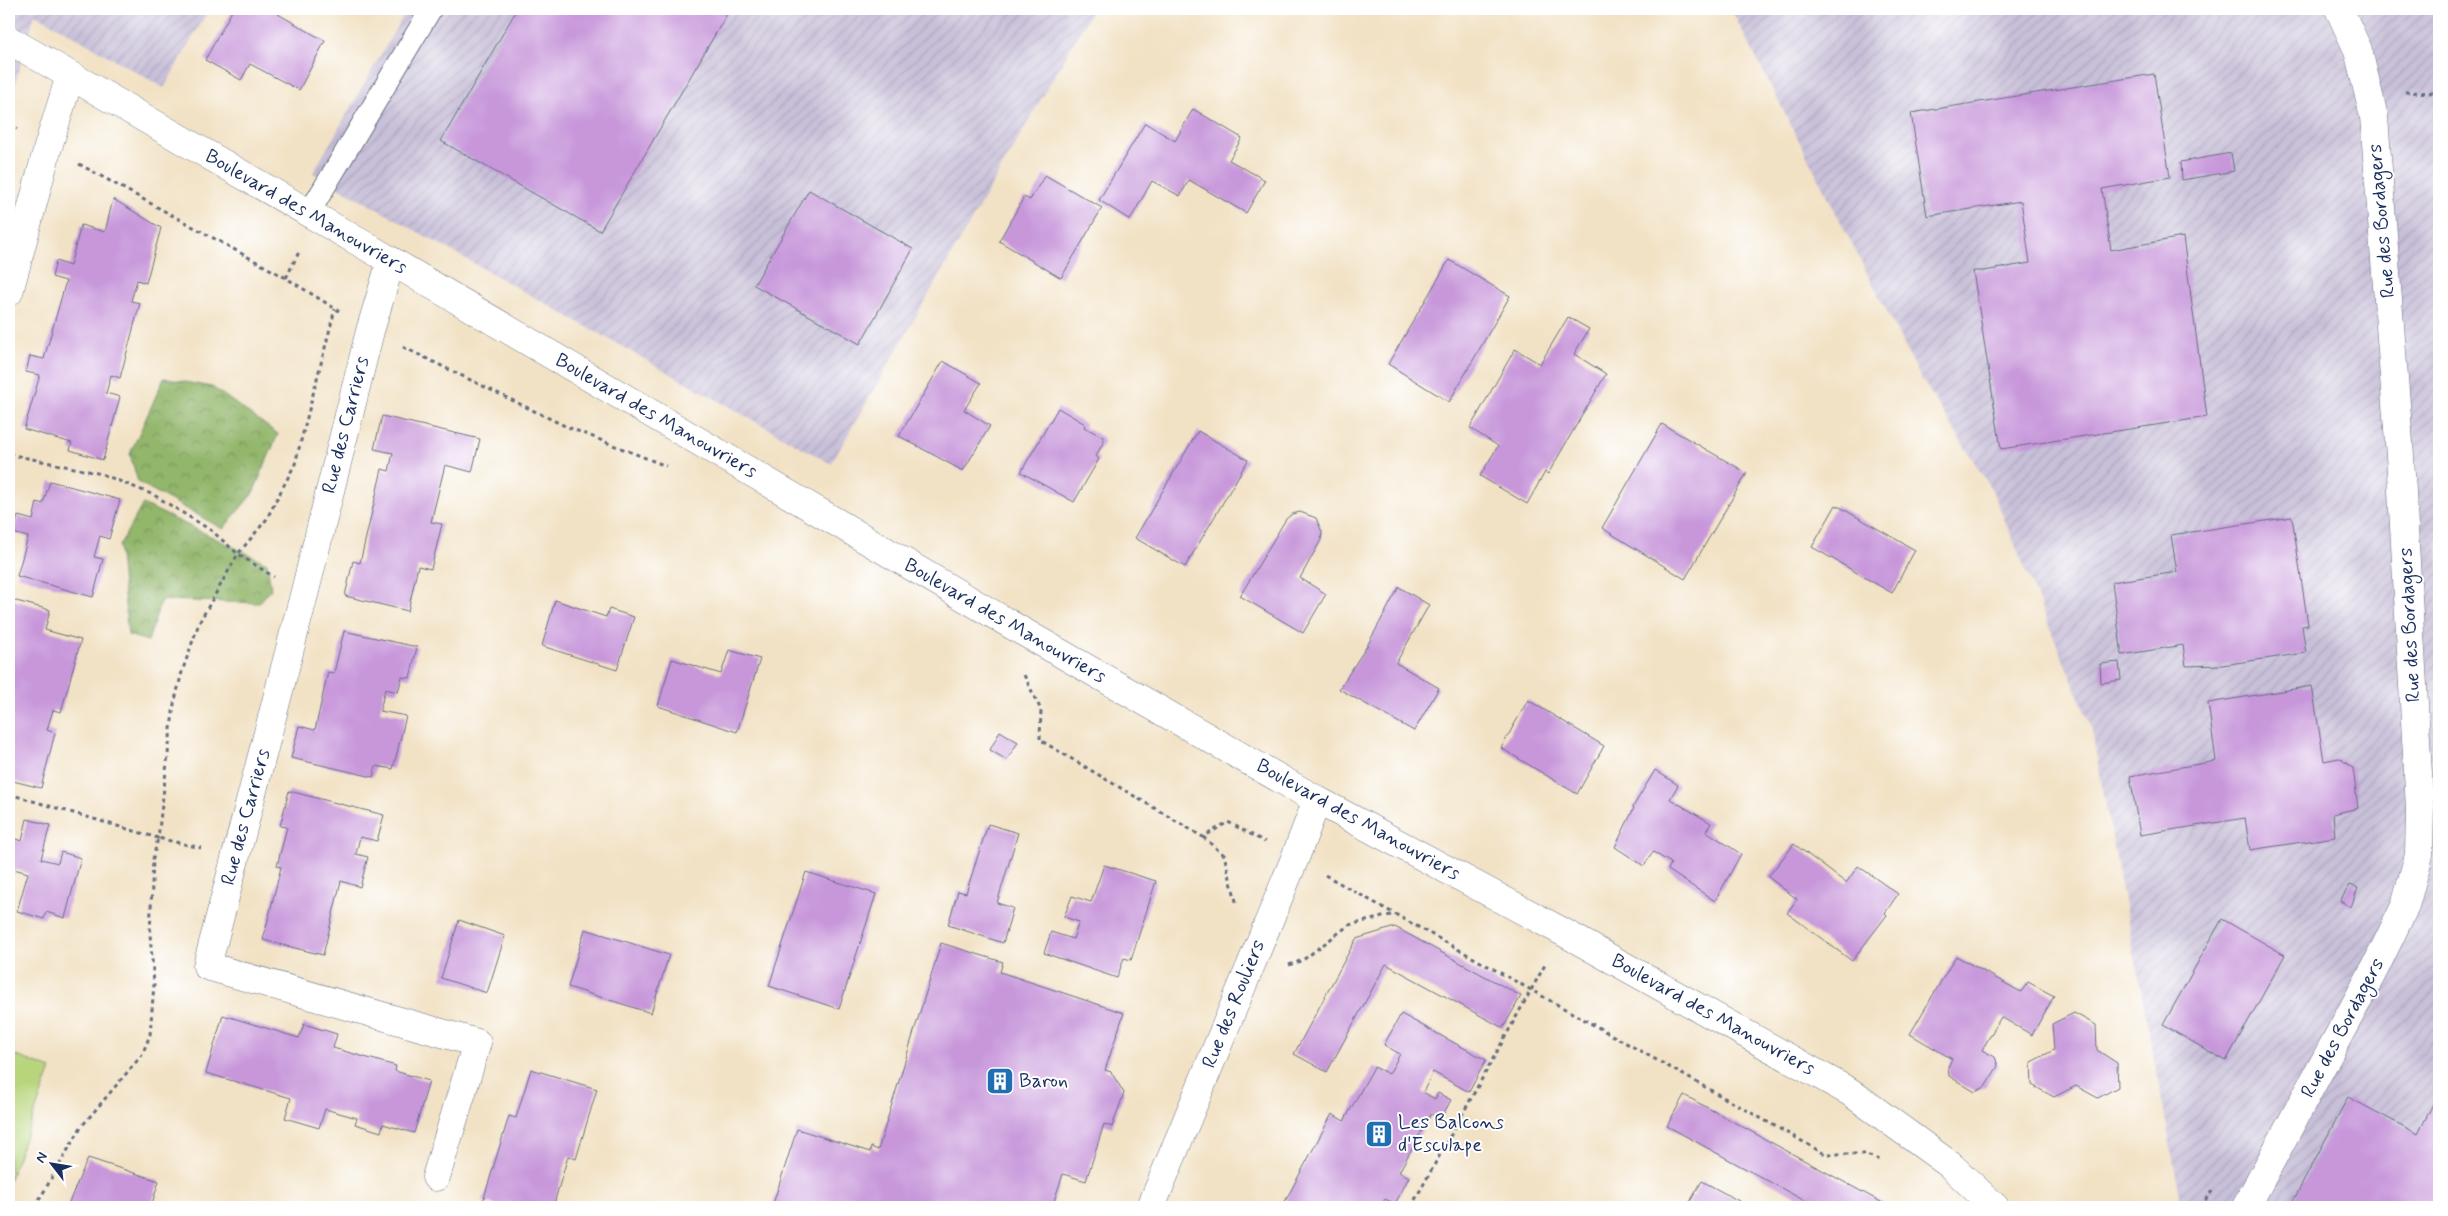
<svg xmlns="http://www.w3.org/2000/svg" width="2448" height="1216" font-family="Mynerve,sans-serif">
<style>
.industrial{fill:url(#industrial-furrows)}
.forest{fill:url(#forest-crowns);stroke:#567264}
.pitch{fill:#b8d57b;stroke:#6a826c}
.building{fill:#c797da}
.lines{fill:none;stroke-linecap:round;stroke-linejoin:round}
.service-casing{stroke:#666e82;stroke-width:23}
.minor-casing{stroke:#666e82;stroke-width:29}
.tertiary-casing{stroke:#666e82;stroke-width:29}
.path{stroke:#666e82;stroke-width:3;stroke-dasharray:4 4;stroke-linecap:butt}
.service{stroke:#fff;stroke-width:21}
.minor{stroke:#fff;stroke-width:28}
.tertiary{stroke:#fff;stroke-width:28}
.labels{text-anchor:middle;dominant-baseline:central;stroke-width:4;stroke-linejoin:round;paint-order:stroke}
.street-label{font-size:20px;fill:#1b2f5e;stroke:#fff}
.poi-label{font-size:20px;fill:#1b2f5e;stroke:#fff;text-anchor:start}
</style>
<defs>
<pattern id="industrial-furrows" width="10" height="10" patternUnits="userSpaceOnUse" patternTransform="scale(1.25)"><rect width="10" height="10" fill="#c8bfd8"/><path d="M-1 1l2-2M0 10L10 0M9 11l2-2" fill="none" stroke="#aba4bc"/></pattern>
<pattern id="forest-crowns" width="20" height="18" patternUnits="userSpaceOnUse" patternTransform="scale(1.25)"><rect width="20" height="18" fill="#92b66b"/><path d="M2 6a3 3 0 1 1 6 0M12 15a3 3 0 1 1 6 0" fill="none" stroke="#76945b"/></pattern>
</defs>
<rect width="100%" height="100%" fill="#fff"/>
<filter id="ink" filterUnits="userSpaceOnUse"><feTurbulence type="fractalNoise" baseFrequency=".02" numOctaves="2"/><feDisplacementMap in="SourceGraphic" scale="10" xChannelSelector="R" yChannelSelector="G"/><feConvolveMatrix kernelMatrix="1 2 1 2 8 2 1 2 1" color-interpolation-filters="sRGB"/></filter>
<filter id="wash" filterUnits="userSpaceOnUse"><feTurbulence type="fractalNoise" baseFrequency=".0096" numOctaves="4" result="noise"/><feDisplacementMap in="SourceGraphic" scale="20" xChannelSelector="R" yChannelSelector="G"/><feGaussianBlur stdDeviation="1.12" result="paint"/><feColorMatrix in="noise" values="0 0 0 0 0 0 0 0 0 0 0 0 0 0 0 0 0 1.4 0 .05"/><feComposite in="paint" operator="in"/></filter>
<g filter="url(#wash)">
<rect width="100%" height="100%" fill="#f2e2c5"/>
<g class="industrial">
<path d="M9 9H209L164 88 35 14 9 105Z"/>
<path d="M407 9H1093L831 464 313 173Z"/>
<path d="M1731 9H2439V1207H2182L2091 726 1992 490 1920 376Z"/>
</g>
<g class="forest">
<path d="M164 378 212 387 278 434 253 493 223 529 138 482 130 454Z"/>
<path d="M143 504 267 563 271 589 259 603 161 600 148 641 128 635 119 546Z"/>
</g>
<path class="pitch" d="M9 1053 51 1069 9 1181Z"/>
<g id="blocks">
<g class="building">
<path d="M164 9H177L174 14Z"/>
<path d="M233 9H282L278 14 325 41 299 90 250 64 241 80 205 60Z"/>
<path d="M517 9H730L600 231 441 141Z"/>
<path d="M2154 74 2170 177 2102 189 2111 250 2183 237 2207 417 2001 449 1973 271H1984L2030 263 2021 201 1927 216 1911 113Z"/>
<path d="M1193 109 1242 138 1229 160 1265 180 1246 213 1189 180 1180 196 1152 181 1130 220 1099 200 1145 123 1175 141Z"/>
<path d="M2231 153 2234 171 2182 180 2181 162Z"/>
<path d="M1045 175 1102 208 1061 278 999 241 1024 197 1030 200Z"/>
<path d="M809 190 913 249 860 344 754 285Z"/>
<path d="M113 199 161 228 146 283 137 280 131 301 140 303 120 378 111 375 106 393 120 397 103 460 70 450 72 443 24 429 40 375 26 372 30 356 44 359 66 281 52 277 56 261 70 266 81 225 105 232Z"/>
<path d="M1449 260 1510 296 1449 402 1388 364Z"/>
<path d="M1568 317 1589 329 1574 354 1606 374 1548 474 1545 472 1527 504 1480 476 1498 446 1470 428 1515 349 1540 364Z"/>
<path d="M943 361 981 383 964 410 990 426 963 471 899 436Z"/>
<path d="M1058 408 1085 424 1084 427 1103 437V443L1096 456 1099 459 1074 502 1021 472Z"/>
<path d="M382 416 480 439 472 472 445 465 431 522 442 524 431 569 418 566 408 611 345 596 353 561 360 563 382 469 389 471 393 453 374 449Z"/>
<path d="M1662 424 1747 473 1685 579 1602 528Z"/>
<path d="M1198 431 1248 460 1185 567 1135 538Z"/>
<path d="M50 481 120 500 109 539 100 536 94 557 103 559 93 597 17 576 28 537 13 533 18 516 33 520 37 502 43 504Z"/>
<path d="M1836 505 1915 550 1892 593 1812 547Z"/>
<path d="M1300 512 1316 518 1322 532 1321 540 1300 578 1326 594 1303 633 1240 596 1286 519 1292 514Z"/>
<path d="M2292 517 2308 625 2302 626 2306 653 2222 665 2186 666 2183 645 2122 655 2112 582 2177 572 2171 535Z"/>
<path d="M1399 587 1429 605 1396 663 1439 688 1414 731 1339 689 1367 646Z"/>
<path d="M9 599 50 610 45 630 81 640 61 712 53 710 47 730 55 733 41 788 9 780Z"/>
<path d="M555 600 606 617 609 609 634 617 617 670 542 646Z"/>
<path d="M344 631 417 647 410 678 402 677 398 692 385 689 380 711 406 716 393 769 376 766 373 777 291 758 299 726 315 730 328 672 334 673Z"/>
<path d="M729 650 760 659 737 732 658 706 672 659 721 674Z"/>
<path d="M2119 662 2121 680 2101 683 2100 664Z"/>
<path d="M2312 686 2324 761 2339 758 2353 768 2358 808 2333 814 2335 837 2250 850 2245 818 2140 835 2130 776 2216 761 2208 703Z"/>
<path d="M1528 700 1604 746 1577 794 1501 748Z"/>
<path d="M1000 731 1018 742 1007 760 990 750Z"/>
<path d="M1655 770 1678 785 1670 799 1711 823 1706 831 1741 854 1715 901 1668 870 1671 863 1653 852 1644 866 1615 847 1634 808 1633 807Z"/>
<path d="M289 791 384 815 377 841 360 837 356 854 368 857 360 887 341 881 323 955 263 940 281 867 277 866 287 827 280 826Z"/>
<path d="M27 819 50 825 41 859 58 863 61 852 81 858 65 918 46 912 44 919 17 911 28 873 14 869 9 885V837L22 841Z"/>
<path d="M988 824 1018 833 997 903 1013 908 1003 943 948 925 958 891 966 893Z"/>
<path d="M1794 844 1846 883 1858 866 1898 894 1885 913 1887 915 1852 961 1787 913 1797 899 1768 877Z"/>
<path d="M1104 865 1156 881 1131 960 1124 958 1117 978 1044 953 1051 932 1073 939 1079 922 1064 917 1072 896 1091 902Z"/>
<path d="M806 872 876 894 839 1009 769 986Z"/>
<path d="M2350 885 2358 888 2351 907 2340 901Z"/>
<path d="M2222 919 2285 955 2226 1061 2163 1025Z"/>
<path d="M459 920 505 936 487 993 441 978Z"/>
<path d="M1395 927 1521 996 1503 1028 1386 964 1327 1072 1294 1054 1356 939Z"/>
<path d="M585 929 669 955 651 1013 568 987Z"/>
<path d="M941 943 1003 962 1000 972 1124 1013 1105 1070 1111 1072 1124 1093 1112 1127 1104 1124 1086 1181 1063 1174 1052 1207H772L797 1129 870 1152 871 1147 878 1150Z"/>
<path d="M1956 956 2021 992 2028 982 2054 996 2032 1035 2001 1017 1982 1050 1995 1057 1998 1066 1985 1087 1975 1092 1949 1076 1948 1067 1952 1059 1910 1034Z"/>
<path d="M2074 1013 2096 1025 2097 1050 2117 1063 2118 1087 2098 1098 2076 1086 2054 1097 2032 1085 2031 1062 2054 1050 2052 1024Z"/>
<path d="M1401 1014 1486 1060 1469 1092 1433 1072 1423 1092 1435 1099 1438 1093 1451 1100 1440 1120 1431 1114 1399 1172 1409 1177 1395 1204 1385 1199 1380 1207H1282L1332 1114 1344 1121 1374 1067 1389 1074 1400 1054 1384 1045Z"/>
<path d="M223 1015 299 1038 304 1024 337 1034 333 1048 396 1066 395 1071 429 1081 414 1133 383 1124 381 1132 355 1124 357 1118 325 1109 319 1128 285 1118 291 1098 206 1073Z"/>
<path d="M531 1069 597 1089 576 1159 568 1156 553 1207H503L483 1201 509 1116 516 1118Z"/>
<path d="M2439 1092V1207H2290L2348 1097 2418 1134Z"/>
<path d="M1684 1095 1890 1207H1816L1667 1126Z"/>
<path d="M88 1158 159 1181 151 1207H67Z"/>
<path d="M1702 1181 1750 1207H1687Z"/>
</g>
</g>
</g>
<g filter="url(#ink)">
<use href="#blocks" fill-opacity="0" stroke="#666e82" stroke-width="1"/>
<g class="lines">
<g class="service-casing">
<path id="service" d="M309 213 431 9"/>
</g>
<g class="minor-casing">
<g id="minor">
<path d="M391 261 370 331 304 595 207 966 477 1043 436 1177"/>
<path d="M9 292 48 147 70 76"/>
<path d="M1151 1207 1295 858 1317 800"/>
<path d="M2246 1207 2375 968 2405 906 2419 855 2420 809 2400 456 2374 117 2358 50 2339 9"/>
</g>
</g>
<g class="tertiary-casing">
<path id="tertiary" d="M9 40 359 242 1020 630 1317 800 1563 932 1850 1092 1949 1164 1995 1207"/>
</g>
<g class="path">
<path d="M2405 92 2439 93"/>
<path d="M9 125 17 129"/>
<path d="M79 164 286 278 339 311"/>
<path d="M286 278 300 250"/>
<path d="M403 347 565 426 666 466"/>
<path d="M9 454 102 474 154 495 212 531 238 554 274 577"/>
<path d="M1024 675 1041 710 1040 740 1203 837 1228 822 1265 842"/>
<path d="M9 794 158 838 174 704 182 672 199 623 238 554 266 520 295 464 335 309"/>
<path d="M1203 837 1224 855 1237 905"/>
<path d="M1325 875 1825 1154H1864L1880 1160"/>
<path d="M1289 965 1303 960 1349 925 1391 915"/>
<path d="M35 1207 81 1127 142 1055 150 1035 154 984 150 934 153 859 158 838 201 848"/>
<path d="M1411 1207 1546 963"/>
<path d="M2201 1207 2212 1191"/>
</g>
<use href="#service" class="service"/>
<use href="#minor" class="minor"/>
<use href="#tertiary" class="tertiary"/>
</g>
</g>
<defs>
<g id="building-square" transform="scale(1.4375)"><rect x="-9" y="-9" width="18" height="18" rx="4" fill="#1f6fb2" stroke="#fff"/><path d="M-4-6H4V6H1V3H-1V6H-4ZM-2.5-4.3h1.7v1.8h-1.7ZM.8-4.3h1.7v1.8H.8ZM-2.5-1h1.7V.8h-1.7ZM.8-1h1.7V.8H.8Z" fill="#fff"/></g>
</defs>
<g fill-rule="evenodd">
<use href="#building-square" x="1000" y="1081"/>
<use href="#building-square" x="1379" y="1134"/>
</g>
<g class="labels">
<g class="street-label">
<text transform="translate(306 212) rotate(30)">Boulevard des Manouvriers</text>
<text transform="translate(2382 221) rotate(-95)">Rue des Bordagers</text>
<text transform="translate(656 416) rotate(30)">Boulevard des Manouvriers</text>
<text transform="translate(346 425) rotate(-76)">Rue des Carriers</text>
<text transform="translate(1005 621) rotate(30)">Boulevard des Manouvriers</text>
<text transform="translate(2410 625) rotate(-93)">Rue des Bordagers</text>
<text transform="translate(246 817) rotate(-75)">Rue des Carriers</text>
<text transform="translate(1358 820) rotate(29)">Boulevard des Manouvriers</text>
<text transform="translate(1234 1004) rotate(-68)">Rue des Rouliers</text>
<text transform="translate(1713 1015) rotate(29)">Boulevard des Manouvriers</text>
<text transform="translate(2343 1028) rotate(-62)">Rue des Bordagers</text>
</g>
<g class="poi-label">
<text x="1019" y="1081">Baron</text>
<text x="1398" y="1122">Les Balcons<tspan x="1398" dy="23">d'Esculape</tspan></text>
</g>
</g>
<rect width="2448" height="1216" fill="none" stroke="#fff" stroke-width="30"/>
<g transform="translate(52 1164) rotate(301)" stroke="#ffffff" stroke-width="4" paint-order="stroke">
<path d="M0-4L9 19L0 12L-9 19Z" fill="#1b2f5e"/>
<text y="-8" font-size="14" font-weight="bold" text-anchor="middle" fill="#1b2f5e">N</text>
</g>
</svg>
